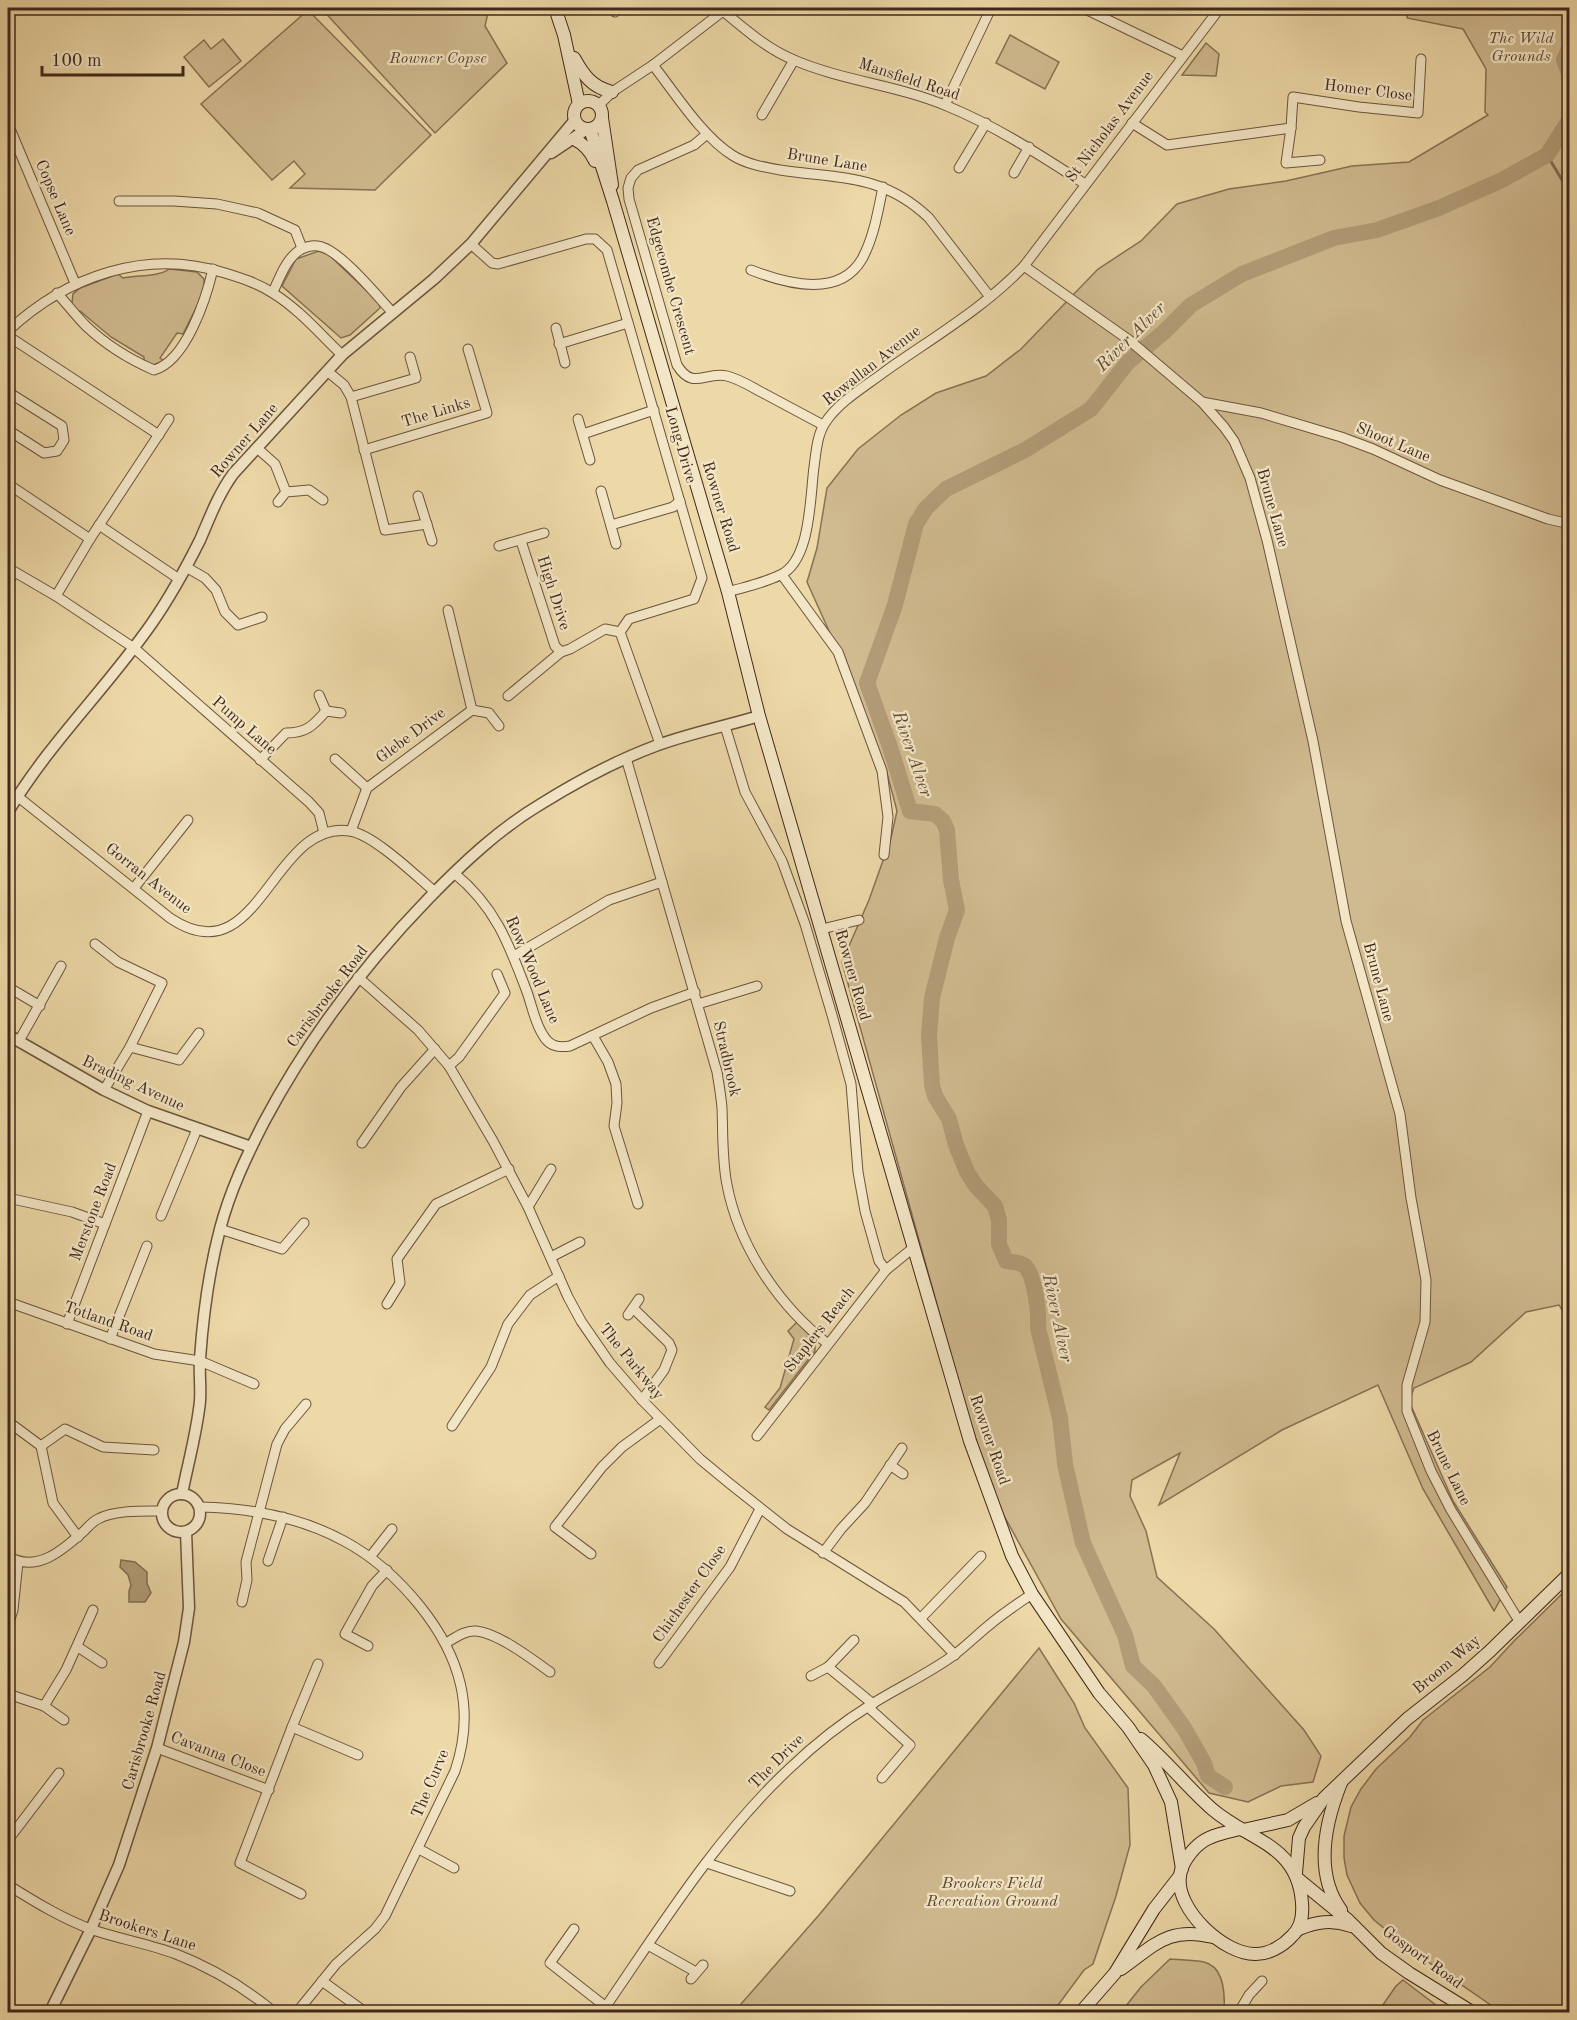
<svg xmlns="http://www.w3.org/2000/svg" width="1577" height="2020" font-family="'Old Standard TT',serif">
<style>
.green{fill:#d0ba8f;stroke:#887155;stroke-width:1.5}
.water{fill:#b29c77;stroke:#846e52;stroke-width:1.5}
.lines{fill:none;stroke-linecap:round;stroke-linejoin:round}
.stream{stroke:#846e52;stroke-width:3}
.river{stroke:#b29c77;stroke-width:16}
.minor-casing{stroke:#6b543e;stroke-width:11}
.tertiary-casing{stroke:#6b543e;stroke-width:13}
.secondary-casing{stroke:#40281b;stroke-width:14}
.minor{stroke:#f3e6c6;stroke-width:9}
.tertiary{stroke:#f3e6c6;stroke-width:10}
.secondary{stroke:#f3e6c6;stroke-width:12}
.labels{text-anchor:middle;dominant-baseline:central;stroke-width:4.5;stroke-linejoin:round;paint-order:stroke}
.park-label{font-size:16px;font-style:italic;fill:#5d4532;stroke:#f3e6c6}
.street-label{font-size:16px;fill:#40281b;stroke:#f3e6c6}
.water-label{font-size:18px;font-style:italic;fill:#624b37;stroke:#f3e6c6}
</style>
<rect width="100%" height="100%" fill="#edd8a7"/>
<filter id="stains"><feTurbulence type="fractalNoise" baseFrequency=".00333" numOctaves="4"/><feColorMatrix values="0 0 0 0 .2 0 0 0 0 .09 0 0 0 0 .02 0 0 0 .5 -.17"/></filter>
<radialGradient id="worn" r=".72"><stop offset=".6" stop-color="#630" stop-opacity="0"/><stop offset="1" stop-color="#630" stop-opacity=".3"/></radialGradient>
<g class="green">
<path d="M321 8H489L485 26 507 63 435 133Z"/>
<path d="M1408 8H1569V1320L1559 1305 1526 1312 1471 1362 1414 1388 1409 1401 1453 1501 1507 1587 1494 1611 1423 1489 1378 1385 1282 1430 1159 1505 1180 1453 1132 1480 1130 1496 1146 1531 1157 1577 1214 1629 1304 1730 1321 1756 1313 1782 1281 1786 1248 1802 1209 1793 1061 1619 987 1485 842 962 869 900 891 838 897 811 886 769 870 733 860 700 807 582 817 548 827 488 858 449 901 415 936 393 986 376 1021 349 1098 269 1141 241 1177 204 1229 189 1286 181 1352 166 1409 162 1488 115 1485 112 1486 69 1463 29 1407 18Z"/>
<path d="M308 10 431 135 375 190 290 188 305 174 294 161 272 180 201 104Z"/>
<path d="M1010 35 1059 62 1045 89 996 63Z"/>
<path d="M223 39 241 61 209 87 184 57 204 40 211 49Z"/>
<path d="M1206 43 1219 54 1216 76 1182 75Z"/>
<path d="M319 251 329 255 368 292C375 293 379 301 380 308L350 335 341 338 282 286 296 259Z"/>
<path d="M169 269 197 272 204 279V292L183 334 177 333 160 358 164 361 153 365 144 362V357L111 337 80 311 77 312 72 303 73 294 80 288 118 274 123 278C137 275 159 277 169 269Z"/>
<path d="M797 1322 815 1341V1351L769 1410 765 1407 780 1388 794 1339 788 1331Z"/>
<path d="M1569 1587V2012H1501L1424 1959 1423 1955 1408 1948 1374 1920 1360 1903 1347 1875 1344 1858V1836L1351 1807 1361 1789 1376 1769 1410 1737 1423 1720 1490 1667 1514 1641Z"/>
<path d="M1039 1648 1074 1703 1085 1728 1128 1788 1130 1845 1116 1896 1093 1964 1084 1970 1053 2012H734L819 1915Z"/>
<path d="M1170 1959C1181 1960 1193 1960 1204 1962 1225 1967 1225 1996 1224 2012H1121L1141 1987Z"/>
<path d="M1403 1980 1445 2012H1378L1396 1986Z"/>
</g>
<path class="water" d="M121 1560 135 1562 147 1572V1583L151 1593 145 1602H129V1591L131 1585 128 1575 120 1567Z"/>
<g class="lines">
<path class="stream" d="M1547 155 1570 193"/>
<g class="river">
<path d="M1570 46 1564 60 1570 76"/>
<path d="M1225 1787 1208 1776 1204 1763 1184 1728 1154 1686 1133 1666 1125 1635 1083 1543 1065 1464 1060 1418 1038 1328C1039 1314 1035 1276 1025 1266 1020 1262 1012 1262 1006 1261L999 1244V1220L995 1206 976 1186 967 1172 956 1145 949 1119 935 1096 932 1085 929 1036 932 998 947 938 957 910 951 880 947 830 943 821 935 814 910 811 890 747 867 683 895 605 916 524 926 508 946 489 1025 450 1091 409 1128 362 1164 332 1191 305 1242 274 1334 238 1377 230 1439 208 1502 180 1547 155 1570 119"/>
</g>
<g class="minor-casing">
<g id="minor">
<path d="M1083 8 1183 56"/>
<path d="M723 11C745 29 767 49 794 60 843 81 897 85 947 106 996 126 1040 155 1085 184"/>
<path d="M615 12 618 8"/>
<path d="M653 65C675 93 702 136 732 155 746 164 763 167 780 170 838 179 882 173 929 218L990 297"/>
<path d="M599 105 612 92 653 65 727 8"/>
<path d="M945 105 991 8"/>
<path d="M762 115 794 60"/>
<path d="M1132 123 1167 145 1291 128 1293 97 1359 107 1418 113 1421 59"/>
<path d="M8 124 75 283"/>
<path d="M1291 128 1286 163 1320 160"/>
<path d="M707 134 694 145 638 170 631 178 628 188 629 199 677 365C693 391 705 371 727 376 740 379 753 388 765 394 784 404 804 415 823 425"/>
<path d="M959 168 986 123"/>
<path d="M1014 173 1029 147"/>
<path d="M119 201H174L217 204 258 213 295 230 302 248"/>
<path d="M471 244 492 263 498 264 586 239H595L607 250 702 578 694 599 629 619 620 632 660 744"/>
<path d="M1024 266 1129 340 1202 402 1224 427 1234 441 1250 478 1267 540 1313 741 1346 921 1400 1114 1411 1198 1426 1280 1425 1322 1407 1385V1411L1431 1471 1451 1510 1519 1621"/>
<path d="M751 270C784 283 839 299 862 259 874 237 878 211 883 187"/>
<path d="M273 292C279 279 285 262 296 253 302 247 314 244 322 247 341 252 378 297 393 313"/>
<path d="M57 293C67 304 76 316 86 326 105 344 131 360 154 370 186 361 206 299 213 269"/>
<path d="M556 328 565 363"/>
<path d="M8 331C67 276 146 248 225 273 241 278 257 283 271 292 298 308 320 334 342 355"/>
<path d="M8 336 159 435"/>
<path d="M559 344 628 323"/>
<path d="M327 371 344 385 351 397 385 530 427 524"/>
<path d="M8 392 62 426 64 440 57 451 44 453 8 430"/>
<path d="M351 397 416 378 410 357"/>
<path d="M1202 402 1261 413 1341 437 1373 449 1440 480 1548 519 1570 524"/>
<path d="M578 419 590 460"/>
<path d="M583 434 654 410"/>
<path d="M257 448 275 464 286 492"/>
<path d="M364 450 487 413 468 349"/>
<path d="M8 484 90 539"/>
<path d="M601 491 616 544"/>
<path d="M418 496 432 541"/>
<path d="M278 502 286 492 309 490 323 500"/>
<path d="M99 525 179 579"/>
<path d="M611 525 673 507 680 501"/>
<path d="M521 541 555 646 561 652"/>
<path d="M499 546 544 533"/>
<path d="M186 567 205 578 216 590 225 612 238 625 262 617"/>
<path d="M8 568 56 596 134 648 309 802 319 813 324 833"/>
<path d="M782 575 838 652 882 771 888 817 884 855"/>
<path d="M8 583 14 572"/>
<path d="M728 592C745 587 764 583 780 575 811 561 810 497 814 467 816 453 817 435 825 423 839 401 866 386 887 370 934 337 985 307 1024 266L1220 8"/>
<path d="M56 596 90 539 169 419"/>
<path d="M448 610 472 710"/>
<path d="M319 695 326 711"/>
<path d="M508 696 561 652 570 649 605 629 620 632"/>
<path d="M725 726 745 792 782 861 805 924 832 1015 851 1084 858 1172 865 1211 879 1261 886 1270"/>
<path d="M626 758 717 1072C719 1084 721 1096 722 1108 723 1134 722 1160 727 1185 739 1247 779 1306 828 1344"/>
<path d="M335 759 367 788"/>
<path d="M260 760 286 733C306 733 313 726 326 711L341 713"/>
<path d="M17 796 170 918C260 979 271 819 350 831 374 835 415 875 435 892"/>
<path d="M351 831 367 788 472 710 489 713 499 726"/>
<path d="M454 873C495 906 509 944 527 992 532 1006 535 1023 543 1035 549 1046 558 1048 570 1046L651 1008 695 992"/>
<path d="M134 888 188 820"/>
<path d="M822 929 859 920"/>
<path d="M95 944 118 962 162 983 130 1047 104 1090"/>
<path d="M514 956 609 900 662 882"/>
<path d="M358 977 418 1030 449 1066 493 1141 528 1207 568 1297 581 1321 610 1363 642 1400 700 1459 729 1483 787 1529 904 1602 955 1655"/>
<path d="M8 987 40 1006"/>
<path d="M698 1004 757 986"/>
<path d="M593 1036 608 1062 616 1084 617 1103 614 1126 638 1204"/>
<path d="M19 1041 61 966"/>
<path d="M130 1047 179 1060 199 1033"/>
<path d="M449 1066 459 1057 505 993 497 974"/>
<path d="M362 1143 401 1087 435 1049"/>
<path d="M8 1198 72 1212 105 1224"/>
<path d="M528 1207 551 1169"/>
<path d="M161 1216 197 1129"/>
<path d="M220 1229 282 1249 304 1223"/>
<path d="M551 1257 580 1242"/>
<path d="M8 1302 154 1354 200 1361 254 1384"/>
<path d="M387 1304 400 1283 397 1259 436 1204 509 1169"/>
<path d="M633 1308 669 1343 672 1350 664 1370 642 1400"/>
<path d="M628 1315 639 1299"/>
<path d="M67 1324 148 1111"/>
<path d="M110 1339 147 1246"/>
<path d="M10 1423 41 1446"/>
<path d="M452 1426 491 1367 508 1324 530 1295 559 1276"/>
<path d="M757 1436 886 1270 913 1248"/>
<path d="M890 1465 903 1474"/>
<path d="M200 1507C250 1508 300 1517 344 1541 374 1557 399 1580 420 1606 460 1656 476 1709 455 1771L385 1916 375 1929 336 1964 297 2012"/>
<path d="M78 1537 53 1503 41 1446 65 1429 103 1447 154 1450"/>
<path d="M823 1553 841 1529 865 1503 902 1448"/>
<path d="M591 1554 555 1527 602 1467 622 1447 659 1420"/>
<path d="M8 1556C36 1574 63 1550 84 1531 88 1527 93 1521 98 1519 114 1510 143 1511 162 1511"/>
<path d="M370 1557 392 1529"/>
<path d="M268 1561 283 1517"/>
<path d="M242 1602 247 1580 246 1562 277 1444 285 1429 306 1404"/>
<path d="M921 1618 981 1556"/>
<path d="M8 1625 13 1610 18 1562"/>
<path d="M446 1643C455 1638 465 1630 476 1631 498 1633 532 1659 550 1672"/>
<path d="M368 1646 345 1634 372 1586 387 1570"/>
<path d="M78 1647 102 1663"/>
<path d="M659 1663 730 1567 760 1509"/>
<path d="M828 1667 873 1704"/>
<path d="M811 1676 828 1667 854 1640"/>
<path d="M8 1694 44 1706 66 1670 93 1610"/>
<path d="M44 1706 64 1720"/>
<path d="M868 1707 910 1745 882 1778"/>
<path d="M292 1727 358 1755"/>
<path d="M157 1748 269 1790"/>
<path d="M8 1840 59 1773"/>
<path d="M419 1849 454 1868"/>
<path d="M707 1863 790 1891"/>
<path d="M8 1885C35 1902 63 1919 93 1930 120 1939 149 1944 176 1954 212 1968 245 1988 274 2012"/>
<path d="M301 1894 240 1863 292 1727 318 1664"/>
<path d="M574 1929 550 1963 606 2007"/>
<path d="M648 1945 696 1972"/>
<path d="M691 1979 703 1965"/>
<path d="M322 1981 365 2012"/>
<path d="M602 2012C660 1928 715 1838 790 1768 815 1744 843 1722 872 1704 899 1687 928 1674 954 1655 966 1646 977 1635 988 1626 1002 1614 1017 1604 1032 1594"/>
<path d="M1239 2012 1249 1995 1262 1981"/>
</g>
</g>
<g class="tertiary-casing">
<g id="tertiary">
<path d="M551 153 587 129"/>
<path d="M8 812C49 743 107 688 152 623 170 597 186 568 200 540 210 517 218 495 233 474L342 355 434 279 471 244 575 120"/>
<path d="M8 1035 104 1090 148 1111 251 1147"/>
<circle cx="181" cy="1513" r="19"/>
<path d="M182 1494C188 1463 197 1432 200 1401 201 1387 199 1373 200 1359 203 1315 209 1271 220 1229 230 1191 246 1157 264 1122 308 1039 363 966 429 898 463 863 499 829 541 804 578 781 617 760 658 745 691 733 726 726 759 716"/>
<path d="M50 2012 91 1929 119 1865 157 1748 184 1642 189 1608 186 1532"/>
</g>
</g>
<g class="secondary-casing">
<g id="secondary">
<path d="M555 8 564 35 579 104"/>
<path d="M574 58C584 76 592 87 612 92"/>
<circle cx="588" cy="115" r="14"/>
<path d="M602 118 612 185"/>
<path d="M590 129 613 201 728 592 759 716 970 1441 1012 1556 1032 1594 1099 1693 1128 1727 1154 1765 1171 1802 1182 1869"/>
<path d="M574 139C584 144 590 150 595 161"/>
<path d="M1141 1739C1167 1761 1187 1787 1212 1809 1249 1841 1298 1844 1302 1903 1303 1915 1301 1928 1292 1936 1283 1946 1269 1954 1256 1954 1224 1955 1175 1909 1180 1876 1181 1864 1192 1849 1202 1842 1212 1835 1227 1832 1240 1829"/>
<path d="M1341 1783C1325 1823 1314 1873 1341 1910"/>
<path d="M1243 1830 1288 1820 1317 1803"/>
<path d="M1296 1873 1299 1838 1304 1827 1324 1798 1407 1719 1463 1675 1490 1651 1570 1573"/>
<path d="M1298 1879 1348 1920 1381 1953 1409 1973 1472 2012"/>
<path d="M1299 1929C1316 1922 1332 1919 1351 1926"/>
<path d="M1121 1969C1155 1945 1168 1926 1213 1937"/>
<path d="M1081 2012 1115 1973 1154 1909 1179 1877"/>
</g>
</g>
<use href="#minor" class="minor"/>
<use href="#tertiary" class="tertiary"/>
<use href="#secondary" class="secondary"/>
</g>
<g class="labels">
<g class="park-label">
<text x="1521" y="39">The Wild<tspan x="1521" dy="18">Grounds</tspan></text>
<text x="438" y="59">Rowner Copse</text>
<text x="992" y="1884">Brookers Field<tspan x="992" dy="18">Recreation Ground</tspan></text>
</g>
<g class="street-label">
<text transform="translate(909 80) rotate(18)">Mansfield Road</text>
<text transform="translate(1368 91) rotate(7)">Homer Close</text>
<text transform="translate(1110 127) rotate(-53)">St Nicholas Avenue</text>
<text transform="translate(827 161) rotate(9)">Brune Lane</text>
<text transform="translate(55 198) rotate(67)">Copse Lane</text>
<text transform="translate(670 286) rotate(74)">Edgecombe Crescent</text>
<text transform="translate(872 366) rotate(-38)">Rowallan Avenue</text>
<text transform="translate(436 413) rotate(-17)">The Links</text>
<text transform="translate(245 441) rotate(-49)">Rowner Lane</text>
<text transform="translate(1393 443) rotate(23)">Shoot Lane</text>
<text transform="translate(680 445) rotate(74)">Long Drive</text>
<text transform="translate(720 507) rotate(73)">Rowner Road</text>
<text transform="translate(1272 508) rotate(74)">Brune Lane</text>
<text transform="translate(553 593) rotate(72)">High Drive</text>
<text transform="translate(244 726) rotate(41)">Pump Lane</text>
<text transform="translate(411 736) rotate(-37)">Glebe Drive</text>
<text transform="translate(148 879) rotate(38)">Gorran Avenue</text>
<text transform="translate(532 970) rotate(67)">Row Wood Lane</text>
<text transform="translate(852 975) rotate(74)">Rowner Road</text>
<text transform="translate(1378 982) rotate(75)">Brune Lane</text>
<text transform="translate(328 997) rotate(-53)">Carisbrooke Road</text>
<text transform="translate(726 1059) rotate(77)">Stradbrook</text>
<text transform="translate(133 1084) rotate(25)">Brading Avenue</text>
<text transform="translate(94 1212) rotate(-69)">Merstone Road</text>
<text transform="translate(108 1322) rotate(19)">Totland Road</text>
<text transform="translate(820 1330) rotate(-52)">Staplers Reach</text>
<text transform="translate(631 1362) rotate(51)">The Parkway</text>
<text transform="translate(989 1440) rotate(71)">Rowner Road</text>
<text transform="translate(1448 1468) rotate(64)">Brune Lane</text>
<text transform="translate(690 1594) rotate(-55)">Chichester Close</text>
<text transform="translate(1447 1665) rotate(-40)">Broom Way</text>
<text transform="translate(145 1731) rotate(-74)">Carisbrooke Road</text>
<text transform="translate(218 1755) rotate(21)">Cavanna Close</text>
<text transform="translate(777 1762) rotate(-45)">The Drive</text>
<text transform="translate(431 1784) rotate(-67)">The Curve</text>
<text transform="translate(147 1931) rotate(18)">Brookers Lane</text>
<text transform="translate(1422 1958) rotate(36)">Gosport Road</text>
</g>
<g class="water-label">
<text transform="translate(1131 337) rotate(-45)">River Alver</text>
<text transform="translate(912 754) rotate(71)">River Alver</text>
<text transform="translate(1057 1318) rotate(78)">River Alver</text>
</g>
</g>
<rect width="1577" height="2020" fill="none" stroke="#edd8a7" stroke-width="30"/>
<rect x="9" y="9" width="1559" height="2002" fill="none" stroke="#40281b" stroke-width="3"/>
<rect x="15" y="15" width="1547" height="1990" fill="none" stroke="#40281b" stroke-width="1.5"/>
<path d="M42 66v9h141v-9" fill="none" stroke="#40281b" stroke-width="3"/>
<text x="51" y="66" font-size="18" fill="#40281b" stroke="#f3e6c6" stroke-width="4.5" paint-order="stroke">100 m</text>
<rect width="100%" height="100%" filter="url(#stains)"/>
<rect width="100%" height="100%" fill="url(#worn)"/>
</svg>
